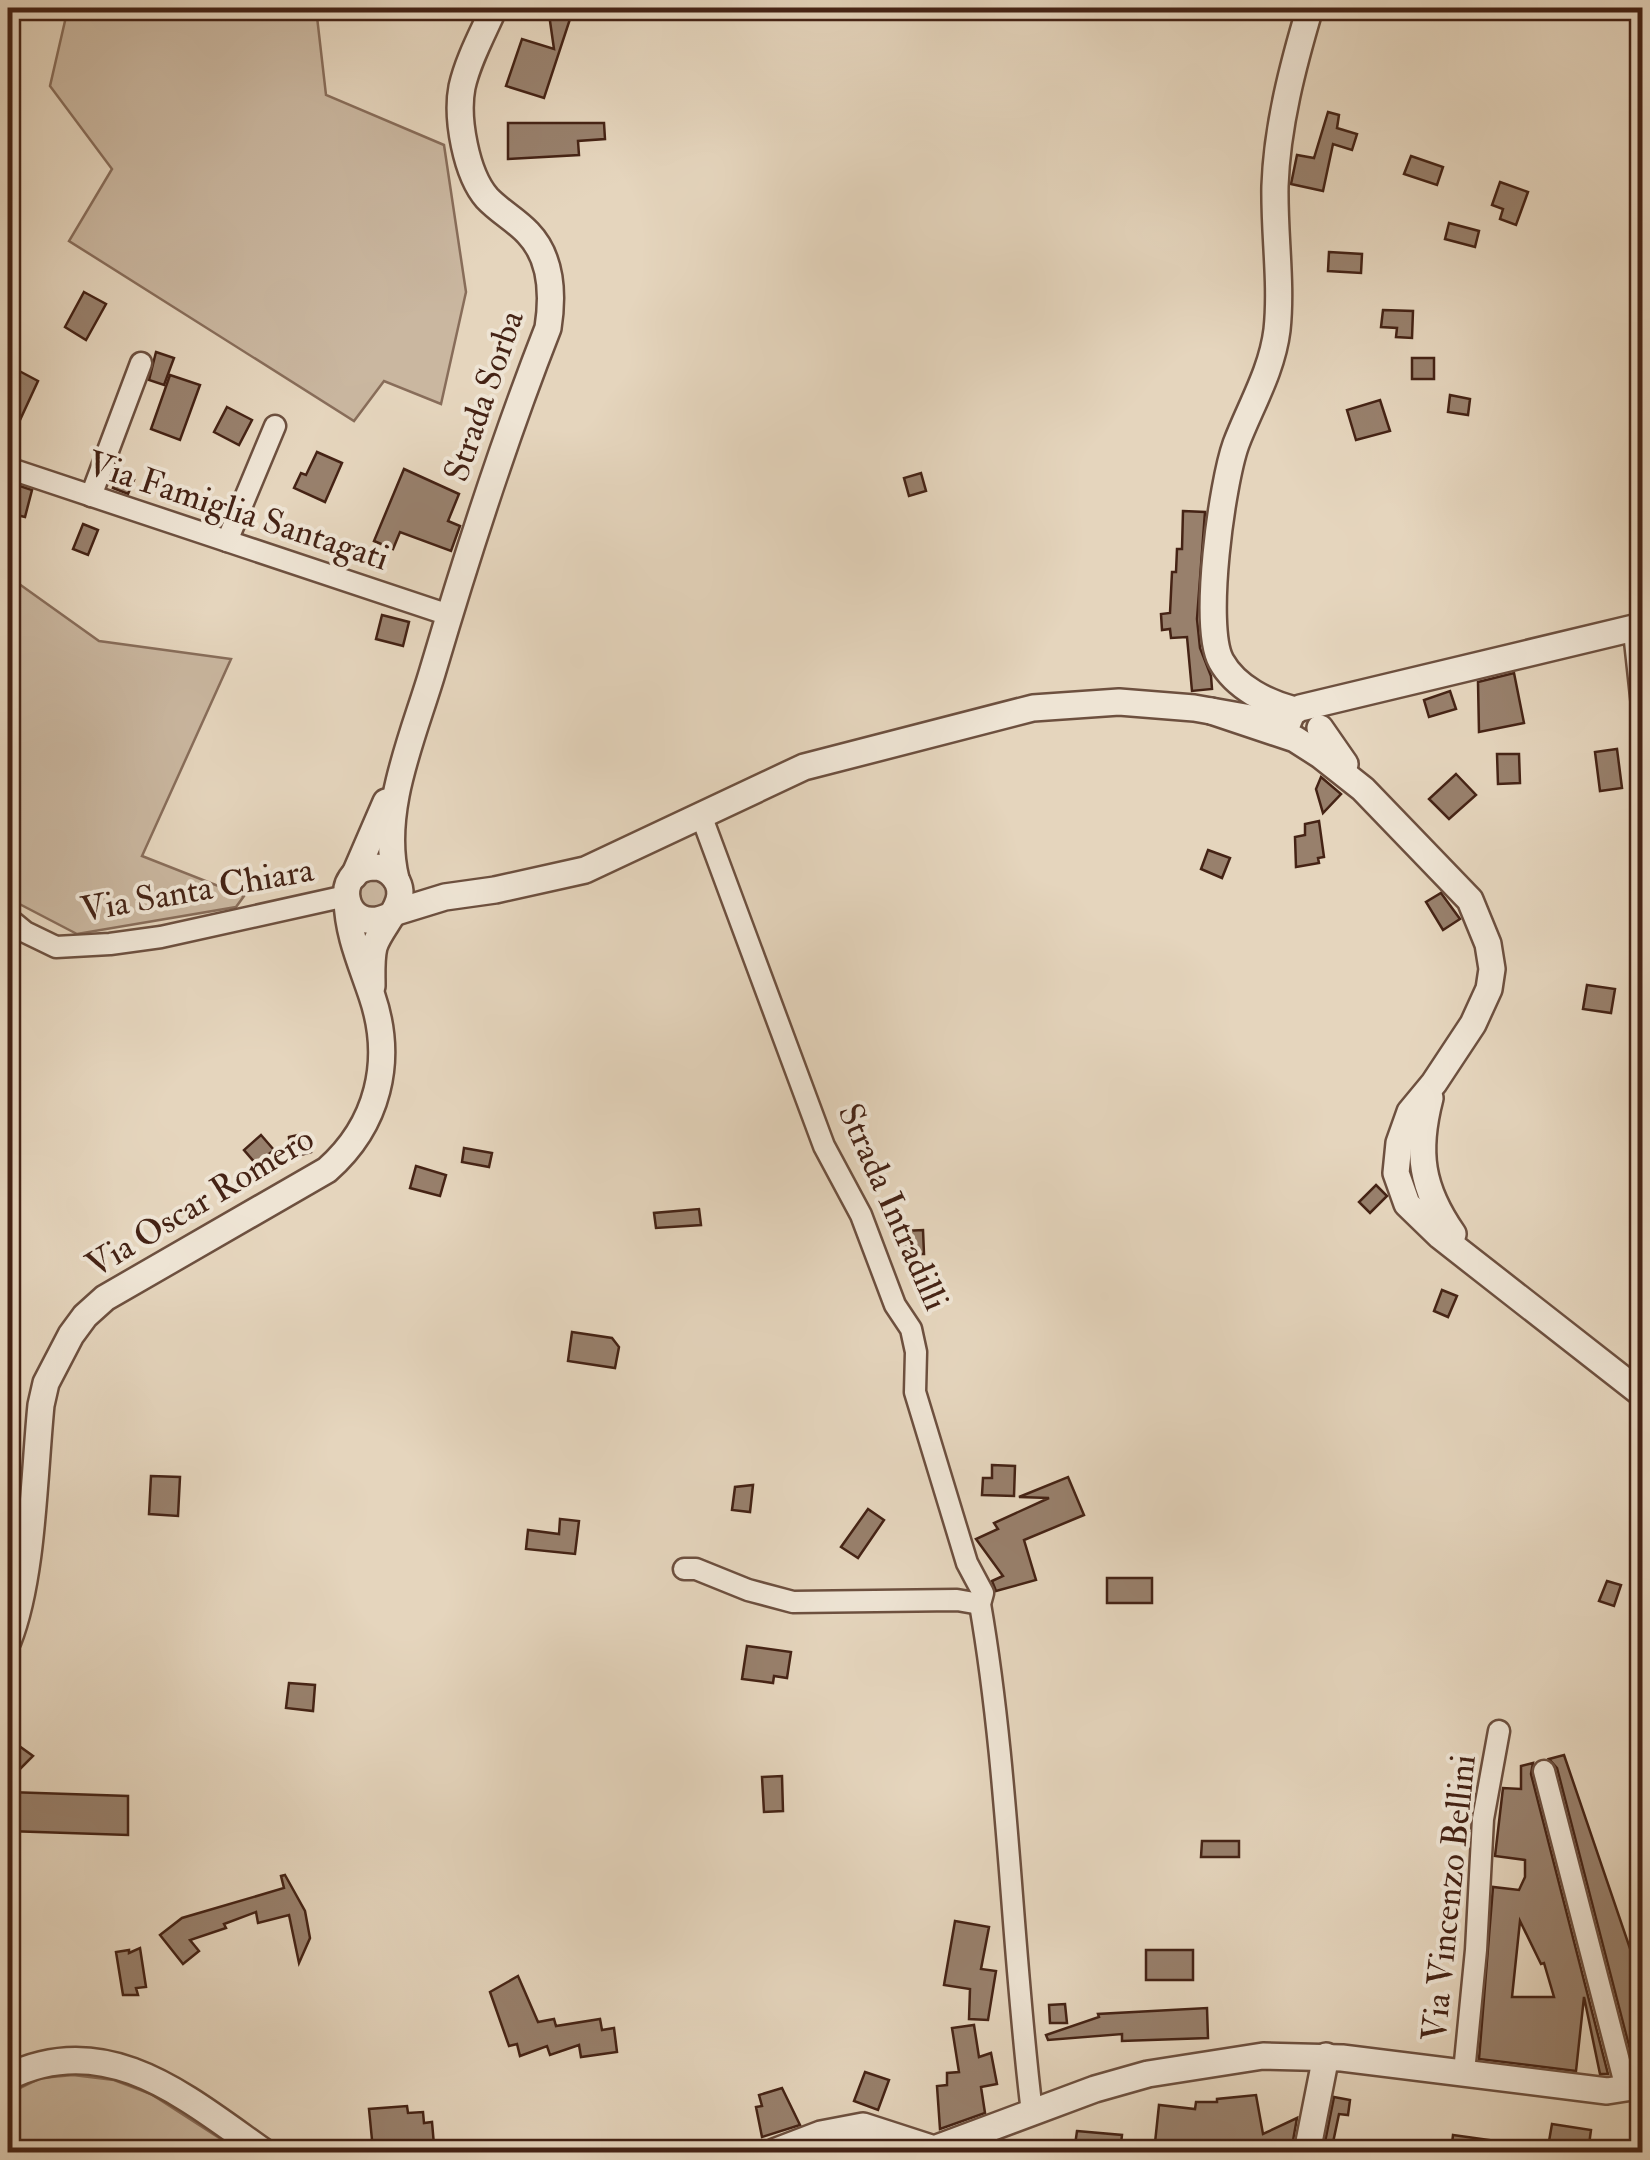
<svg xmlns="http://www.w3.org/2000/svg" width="1650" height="2160" font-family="'IM FELL Double Pica',serif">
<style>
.green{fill:#cab7a0;stroke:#886d5a;stroke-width:2.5}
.building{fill:#98806c;stroke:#452315;stroke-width:2.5;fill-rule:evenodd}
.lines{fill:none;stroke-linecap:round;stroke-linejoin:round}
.service-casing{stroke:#6d503f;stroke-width:15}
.minor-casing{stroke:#6d503f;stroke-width:25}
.tertiary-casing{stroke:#6d503f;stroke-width:30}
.service{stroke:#eee4d4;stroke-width:10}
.minor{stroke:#eee4d4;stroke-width:20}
.tertiary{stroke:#eee4d4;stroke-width:25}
.labels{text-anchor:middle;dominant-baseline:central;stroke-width:8;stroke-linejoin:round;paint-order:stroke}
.street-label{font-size:35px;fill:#452315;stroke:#eee4d4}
</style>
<rect width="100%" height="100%" fill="#e5d5bd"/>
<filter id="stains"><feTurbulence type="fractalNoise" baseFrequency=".002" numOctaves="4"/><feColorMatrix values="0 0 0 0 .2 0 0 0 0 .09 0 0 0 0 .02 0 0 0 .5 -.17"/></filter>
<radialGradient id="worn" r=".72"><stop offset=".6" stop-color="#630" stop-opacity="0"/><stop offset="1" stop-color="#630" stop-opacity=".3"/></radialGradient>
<g class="green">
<path d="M68 8H316L326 95 444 145 466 292 441 404 384 381 354 421 69 241 112 169 50 86Z"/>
<path d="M8 576 99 641 231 659 142 856 244 896 236 907 77 934 8 898Z"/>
<path d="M373 878 388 885V902L374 911 359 903V886Z"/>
<path d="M73 2075 114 2080 151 2094 241 2152H8V2094L41 2078Z"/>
</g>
<g class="building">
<path d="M564 12 570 19 544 98 506 86 522 39 554 49 549 14Z"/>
<path d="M1328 112 1339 115 1337 128 1357 134 1352 150 1333 144 1323 191 1291 184 1297 155 1314 158Z"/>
<path d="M508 123H604L605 139 578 141 579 155 508 159Z"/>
<path d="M1411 156 1443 167 1437 185 1404 174Z"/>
<path d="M1500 182 1528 192 1516 225 1500 219 1503 209 1492 205Z"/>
<path d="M1449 223 1479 231 1475 247 1445 239Z"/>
<path d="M1329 252 1362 254 1361 273 1328 271Z"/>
<path d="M84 292 106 304 86 340 65 327Z"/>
<path d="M1383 310 1413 311 1412 338 1396 337 1397 328 1381 327Z"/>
<path d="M156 352 174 358 164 385 149 380Z"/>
<rect x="1412" y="358" width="22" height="21"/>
<path d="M8 365 38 381 8 446V407L14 393 8 390Z"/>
<path d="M170 375 200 385 180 440 151 429Z"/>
<path d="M1450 395 1470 399 1468 415 1448 412Z"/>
<path d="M1380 400 1390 431 1356 440 1347 410Z"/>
<path d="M227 407 252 420 239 445 214 432Z"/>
<path d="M317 452 342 463 325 502 294 488 301 473 306 475Z"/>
<path d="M404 469 459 494 448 521 460 526 451 551 400 532 393 549 374 541Z"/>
<path d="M921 473 926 491 909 496 904 478Z"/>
<path d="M119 474 134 480 128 494 113 488Z"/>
<path d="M14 484 32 490 25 517 8 513Z"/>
<path d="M1183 511 1205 512 1197 619 1200 648 1211 676 1212 689 1192 691 1187 637 1171 638 1170 629 1162 630 1161 614 1170 613 1172 572H1176L1177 549H1182Z"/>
<path d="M83 524 98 530 88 555 73 549Z"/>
<path d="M382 615 409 622 403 646 376 639Z"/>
<path d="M1514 673 1524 723 1479 732 1478 682Z"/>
<path d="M1450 691 1456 709 1429 717 1424 700Z"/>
<path d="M1617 749 1622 788 1600 791 1595 752Z"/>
<path d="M1497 754H1519L1520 783 1498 784Z"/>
<path d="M1456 774 1476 795 1449 819 1429 799Z"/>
<path d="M1321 777 1341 794 1323 813 1316 789Z"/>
<path d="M1319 821 1324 857 1318 858 1319 863 1296 867 1295 837 1305 835V824Z"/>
<path d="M1208 850 1230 858 1222 878 1201 869Z"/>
<path d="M1441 893 1460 919 1443 930 1426 902Z"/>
<path d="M1587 985 1615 989 1611 1013 1583 1009Z"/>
<path d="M302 1134 309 1141 311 1152 290 1158 289 1137Z"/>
<path d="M261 1135 274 1150 256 1164 244 1150Z"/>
<path d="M464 1148 492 1153 489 1167 462 1162Z"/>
<path d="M416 1166 446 1175 440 1196 410 1188Z"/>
<path d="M1376 1185 1387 1196 1370 1213 1359 1202Z"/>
<path d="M699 1209 701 1225 656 1228 654 1213Z"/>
<path d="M923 1230 924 1254H904V1231Z"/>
<path d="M1442 1290 1457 1296 1448 1317 1434 1311Z"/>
<path d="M572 1332 612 1338 619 1347 615 1368 568 1361Z"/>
<path d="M992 1465 1015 1466 1014 1496 982 1495 983 1478H992Z"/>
<path d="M151 1476 180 1477 178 1516 149 1514Z"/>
<path d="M1068 1477 1084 1515 1024 1540 1036 1580 996 1591 992 1581 1003 1576 976 1539 998 1529 994 1523 1049 1498 1019 1497Z"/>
<path d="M753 1485 750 1512 732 1510 735 1487Z"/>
<path d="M868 1509 884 1520 858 1558 841 1547Z"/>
<path d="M560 1519 579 1521 575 1554 526 1549 528 1530 559 1534Z"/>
<rect x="1107" y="1578" width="45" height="25"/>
<path d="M1607 1581 1621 1585 1614 1606 1599 1601Z"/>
<path d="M747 1646 791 1652 787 1678 774 1676 773 1683 742 1679Z"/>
<path d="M289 1683 315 1685 313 1711 286 1708Z"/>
<path d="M8 1738 33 1756 17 1772 8 1765Z"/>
<path d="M1564 1755 1638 1972 1642 1970V2063L1634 2065 1557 1768 1549 1759Z"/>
<path d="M1533 1763 1531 1774 1608 2074H1600L1584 1997 1576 2071 1479 2059 1493 1887 1519 1890 1525 1877V1860L1495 1856 1503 1788 1521 1789V1766ZM1520 1921 1541 1964 1544 1963 1554 1997H1512Z"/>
<path d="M782 1776 783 1811 764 1812 762 1777Z"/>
<path d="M8 1792 128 1796V1835L8 1831Z"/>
<path d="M1202 1841H1239V1857H1201Z"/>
<path d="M285 1875 305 1911 310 1938 299 1963 289 1915 258 1923 256 1912 224 1924 226 1928 190 1940 199 1951 183 1964 160 1935 182 1918 284 1888 281 1876Z"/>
<path d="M955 1921 989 1927 981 1969 996 1971 988 2020 969 2019 970 1989 944 1985Z"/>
<path d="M140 1948 146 1987 136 1988 138 1995H123L116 1952 129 1950V1953Z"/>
<rect x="1146" y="1950" width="47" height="30"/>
<path d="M518 1976 538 2022 554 2019 556 2026 600 2019 602 2030 614 2028 617 2052 581 2057 579 2045 550 2055 547 2046 520 2056 517 2044 509 2046 490 1992Z"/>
<path d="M1065 2004 1067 2023H1050L1049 2005Z"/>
<path d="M1207 2008 1208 2038 1122 2041V2034L1048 2040 1046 2035 1099 2017 1098 2014Z"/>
<path d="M974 2025 979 2057 991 2053 997 2084 981 2087 985 2113 940 2129 937 2086 947 2085V2073L959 2072 952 2028Z"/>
<path d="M865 2072 889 2080 878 2110 854 2101Z"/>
<path d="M782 2088 800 2125 762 2137 756 2107 762 2106 759 2095Z"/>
<path d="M1256 2095 1263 2134 1297 2118 1291 2152H1154L1159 2105 1195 2109 1196 2102H1217V2099Z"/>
<path d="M1334 2097 1350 2100 1348 2115 1339 2114 1331 2152H1323Z"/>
<path d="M407 2106 408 2113 423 2112 424 2123 432 2122 434 2145 373 2150 369 2109Z"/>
<path d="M1552 2124 1591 2130 1588 2152 1548 2147Z"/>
<path d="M1077 2131 1122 2135 1120 2152H1074Z"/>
<path d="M1453 2135 1511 2143 1510 2152H1451Z"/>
</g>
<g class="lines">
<g class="service-casing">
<path id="service" d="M1629 632 1642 752"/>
</g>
<g class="minor-casing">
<g id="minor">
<path d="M8 468 449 615"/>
<path d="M91 496 141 363"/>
<path d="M227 541 275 426"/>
<path d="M701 815 824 1146 861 1215 895 1305 911 1329 916 1352 915 1392 967 1563 983 1593 980 1604C1009 1772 1011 1943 1032 2112"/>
<path d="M8 918 25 932 56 947 110 944 161 937 346 896"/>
<path d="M684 1569H696L748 1590 793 1602 957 1600 980 1604"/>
<path d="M1544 1771 1626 2088"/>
<path d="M1464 2072 1476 1950 1483 1819 1499 1731"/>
</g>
</g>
<g class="tertiary-casing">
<g id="tertiary">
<path d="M1295 710C1268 703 1236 688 1221 661 1202 626 1222 483 1236 444 1250 407 1272 371 1277 330 1282 283 1274 234 1275 186 1277 126 1293 65 1310 8"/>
<path d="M1211 711 1295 739 1320 755 1363 789 1470 900 1488 944 1492 969 1489 989 1473 1024 1434 1083 1410 1112 1399 1143 1396 1173 1407 1204 1440 1236 1642 1394"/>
<path d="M1287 725 1292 713 1300 708 1642 626"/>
<path d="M1320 728 1345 764"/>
<path d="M354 876 386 802"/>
<path d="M396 879C379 810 414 735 433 670 467 555 504 440 548 328 553 296 552 258 528 233 516 220 499 211 487 198 466 174 456 118 462 87 468 60 483 33 494 8"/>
<path d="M393 913 445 897 495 890 585 870 804 767 1033 708 1119 702 1194 708 1262 720 1292 713"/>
<path d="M372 986C372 972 371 960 374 947 381 924 413 900 394 877 389 871 382 867 374 867 330 868 342 938 389 916"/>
<path d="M1430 1098C1416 1152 1421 1188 1453 1234"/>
<path d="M8 1641C33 1578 34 1475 41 1405L46 1383 71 1335 85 1316 105 1298 327 1170C378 1125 394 1061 372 996 361 963 348 935 347 900"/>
<path d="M8 2077C107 2028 187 2098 264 2152"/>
<path d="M774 2152 821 2134 863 2126 934 2149 1095 2089 1148 2074 1263 2056 1342 2058 1607 2091 1626 2088 1642 2079"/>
<path d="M1307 2152 1326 2056"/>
</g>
</g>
<use href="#service" class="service"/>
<use href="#minor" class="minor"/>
<use href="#tertiary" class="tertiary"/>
</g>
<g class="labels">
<g class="street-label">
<text transform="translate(484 396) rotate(-71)">Strada Sorba</text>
<text transform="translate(238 511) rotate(18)">Via Famiglia Santagati</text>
<text transform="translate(197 890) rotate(-10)">Via Santa Chiara</text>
<text transform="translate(200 1202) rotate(-31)">Via Oscar Romero</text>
<text transform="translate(893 1207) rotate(66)">Strada Intradilli</text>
<text transform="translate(1449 1898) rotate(-84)">Via Vincenzo Bellini</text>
</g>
</g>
<rect width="1650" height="2160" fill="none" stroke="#e5d5bd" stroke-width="40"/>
<rect x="10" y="10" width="1630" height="2140" fill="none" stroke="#452315" stroke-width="5"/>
<rect x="20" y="20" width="1610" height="2120" fill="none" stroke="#452315" stroke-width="2.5"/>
<rect width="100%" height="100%" filter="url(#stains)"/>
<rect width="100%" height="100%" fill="url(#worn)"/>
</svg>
